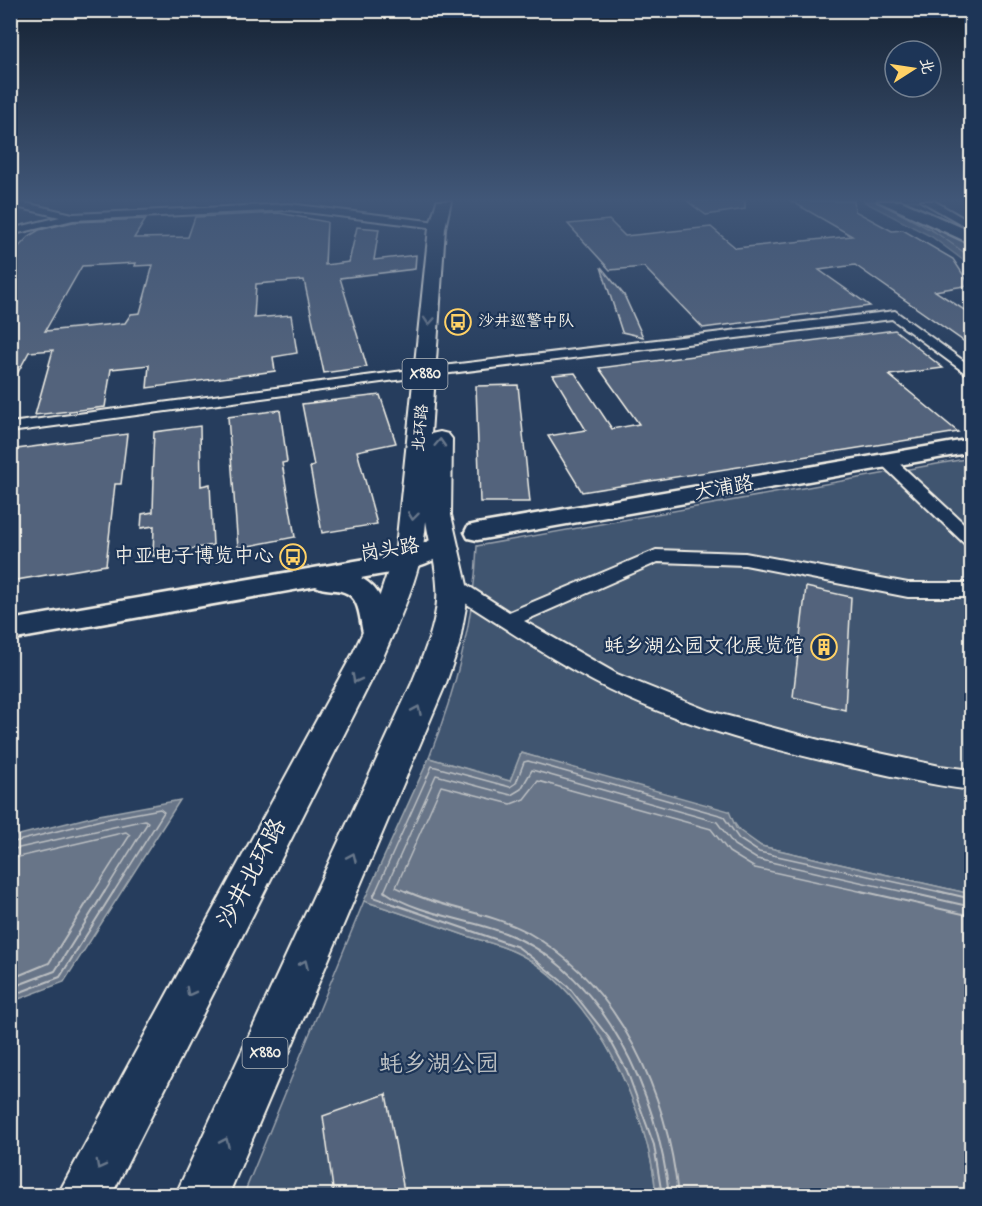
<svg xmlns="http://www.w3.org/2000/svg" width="982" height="1206" font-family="'Indie Flower','LXGW WenKai TC',sans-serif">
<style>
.green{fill:#40546f;stroke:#9aa2ac;stroke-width:1.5}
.water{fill:#677588;stroke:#9fa7ae;stroke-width:1.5}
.pier{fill:#263d5d}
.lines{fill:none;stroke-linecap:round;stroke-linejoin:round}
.shore-far1{stroke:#bcbfc2;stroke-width:1.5}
.shore{stroke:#bcbfc2;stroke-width:2}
.building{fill:#52647b;stroke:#f4f1e8;stroke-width:1.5;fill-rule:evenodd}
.street-casing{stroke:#f4f1e8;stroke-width:4}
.secondary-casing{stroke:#f4f1e8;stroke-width:5}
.primary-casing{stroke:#f4f1e8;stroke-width:4}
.highway-casing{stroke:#f4f1e8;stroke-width:5}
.street{fill:#1d3557;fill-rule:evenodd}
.secondary{fill:#1d3557;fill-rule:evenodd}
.primary{fill:#1d3557;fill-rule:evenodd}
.highway{fill:#1d3557;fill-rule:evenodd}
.oneway{stroke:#68778a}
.labels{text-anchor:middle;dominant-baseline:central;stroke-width:4.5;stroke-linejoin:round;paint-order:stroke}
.far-poi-label{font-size:16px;fill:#f4f1e8;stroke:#1d3557;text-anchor:start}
.far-street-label{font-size:16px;fill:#f4f1e8;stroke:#1d3557}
.shield{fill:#1d3557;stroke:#b4b9bc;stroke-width:1.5}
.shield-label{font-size:18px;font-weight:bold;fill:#f4f1e8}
.street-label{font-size:20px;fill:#f4f1e8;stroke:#1d3557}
.poi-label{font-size:20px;fill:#f4f1e8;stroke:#1d3557;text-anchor:end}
.near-street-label{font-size:24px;fill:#f4f1e8;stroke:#1d3557}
.near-park-label{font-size:24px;fill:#bec2c4;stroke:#1d3557}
</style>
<rect width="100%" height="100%" fill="#263d5d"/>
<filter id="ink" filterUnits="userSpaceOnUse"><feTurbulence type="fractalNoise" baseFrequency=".0167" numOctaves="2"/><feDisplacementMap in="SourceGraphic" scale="12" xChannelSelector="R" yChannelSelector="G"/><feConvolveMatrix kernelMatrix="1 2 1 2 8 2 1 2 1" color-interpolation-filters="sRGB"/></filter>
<g filter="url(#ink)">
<g class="green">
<path d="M971 458V894L761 846 743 835 732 820 522 753 511 782 429 758C456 689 474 621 477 546Z"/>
<path d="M364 901C398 912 433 924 467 936 483 941 500 945 515 952 593 988 650 1114 656 1195L243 1196Z"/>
</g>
<g class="water">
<path d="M863 201H921L971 230V266L932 237Z"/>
<path d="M521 753 729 811 736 828 761 846 971 894V1195H656C650 1114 593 988 515 952 500 945 483 941 467 936 433 924 398 912 364 901L429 758 510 781Z"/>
<path d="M180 800 64 982 11 1002V837L99 815Z"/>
</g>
<path class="pier" d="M875 201H916L965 222 972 226 971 245Z"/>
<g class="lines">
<g class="shore-far1">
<path d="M884 205 935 232 972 258"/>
<path d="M10 843 101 820 160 809 164 812 113 893"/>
<path d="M10 850 145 820 148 822 104 893"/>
<path d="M10 859 126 832 130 835 93 893"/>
<path d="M375 893 432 766 510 787 516 783 524 762 528 761 723 816 739 839 759 852 945 893"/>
<path d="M386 893 384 892 436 775 511 795 521 789 532 770 717 822 734 845 757 859 909 893"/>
<path d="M409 893 396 887 441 786 511 804 524 799 538 781 711 829 729 852 755 868 868 893"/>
</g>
<g class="shore">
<path d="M376 891 373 897 518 947 568 986 609 1038 627 1071 654 1145 662 1196"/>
<path d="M384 891C418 915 466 918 505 933 604 970 659 1097 669 1196"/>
<path d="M406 891C444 909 489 912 527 932 620 984 668 1095 678 1196"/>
<path d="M861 891 972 916"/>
<path d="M902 891 972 907"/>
<path d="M938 891 972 899"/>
<path d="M10 979 49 963 94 891"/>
<path d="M10 988 55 971 105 891"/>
<path d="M10 996 60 977 114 891"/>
</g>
</g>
<g class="building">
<path d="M687 201H745V209L706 215Z"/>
<path d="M791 201H854L855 211 892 231 903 230 953 259 970 285 935 291 972 315V347L855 265 819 270 870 306 703 328 644 267 610 270 568 224 609 220 625 236 711 227 736 248 852 236Z"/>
<path d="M279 213 327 222 325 265 349 262 357 227 379 229 374 260 416 255 415 269 340 278 367 367 324 373 304 280 256 284 254 318 291 315 297 353 273 357 275 371 147 388 149 365 111 369 105 407 35 415 53 350 29 352 10 387V256L29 236 39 230 73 222 146 219 134 238 188 237 195 217ZM136 263 135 266 153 265 140 313 131 314 125 323 45 331 82 266Z"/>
<path d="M601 267 624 295 643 337 622 332Z"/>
<path d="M895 330 943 368 889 375 958 432 582 492 548 436 586 430 553 375 575 373 612 429 639 424 599 368Z"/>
<path d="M518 385 530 502H480L476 386Z"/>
<path d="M380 395 396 443 357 451 377 524 322 533 310 467 314 466 302 404Z"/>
<path d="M280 410 287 462 282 463 295 537 238 548 228 417Z"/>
<path d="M200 426 201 486 210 484 213 545 153 556 154 526 141 528 142 514 153 512 154 478 152 479 154 432Z"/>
<path d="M127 434 121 484H115L106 565 10 581V450Z"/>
<path d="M806 587 851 597 845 710 793 697Z"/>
<path d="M386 1094 405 1196H334L323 1116Z"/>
</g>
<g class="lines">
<g class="street-casing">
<g id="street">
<path d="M16 201 73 214 289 204 437 222 442 225 437 228 289 210 73 220 10 235V229L60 217 12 206V202Z"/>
<path d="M921 201H934L972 223V230Z"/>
<path d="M895 311 972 367V378L892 319 426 376 10 432V423L426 368Z"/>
<path d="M886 455 892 457 972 531V547L966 545 880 463 878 460Z"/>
<path d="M656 550 745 553 908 583H972V597H908L745 565 658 562 524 621 617 674 709 711 823 741 940 766 972 770V790C929 785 888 775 846 766 771 749 696 729 625 697 562 668 504 627 445 590L442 585 445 580H459L509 612Z"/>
</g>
</g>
<g class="secondary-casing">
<g id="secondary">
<path d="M10 201H24L10 214Z"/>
<path d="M972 439V452L477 540 468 538 465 532 468 526 477 524Z"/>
<path d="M442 535 451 537 454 543C439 568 387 573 361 578 383 589 387 613 391 636L387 643 377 646 367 643C358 628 364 599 344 592 334 588 325 591 316 586L10 640V620L401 553Z"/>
</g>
</g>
<g class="primary-casing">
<path id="primary" d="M437 201H451L445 228 431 434 440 432 448 434 452 439 451 515 467 585 466 607 459 645 446 683 228 1196H175L412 683C424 653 440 618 437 585 436 563 429 541 426 521 423 569 403 611 384 655L111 1196H57L352 655 379 598 396 547 429 228Z"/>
</g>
<g class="highway-casing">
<path id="highway" d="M878 201H901L972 232V244Z"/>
</g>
<use href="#street" class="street"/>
<use href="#secondary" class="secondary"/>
<use href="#primary" class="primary"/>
<use href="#highway" class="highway"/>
</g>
<defs><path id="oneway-chevron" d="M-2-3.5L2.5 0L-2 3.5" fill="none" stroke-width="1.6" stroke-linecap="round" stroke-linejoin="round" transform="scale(1.5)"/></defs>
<g class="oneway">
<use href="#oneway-chevron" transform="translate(429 321) rotate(94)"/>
<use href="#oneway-chevron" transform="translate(440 443) rotate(-87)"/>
<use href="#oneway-chevron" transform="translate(413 516) rotate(97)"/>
<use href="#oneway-chevron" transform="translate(356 679) rotate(118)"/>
<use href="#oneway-chevron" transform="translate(417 710) rotate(-66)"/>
<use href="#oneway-chevron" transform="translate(352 857) rotate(-66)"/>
<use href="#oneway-chevron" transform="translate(304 964) rotate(-66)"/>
<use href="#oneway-chevron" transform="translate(190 992) rotate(118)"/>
<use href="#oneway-chevron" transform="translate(225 1142) rotate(-66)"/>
<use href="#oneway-chevron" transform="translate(100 1165) rotate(118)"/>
</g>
</g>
<linearGradient id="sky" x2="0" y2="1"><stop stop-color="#152233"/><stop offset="0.54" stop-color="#415778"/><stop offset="1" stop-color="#415778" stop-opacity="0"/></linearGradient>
<rect width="982" height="370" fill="url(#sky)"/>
<defs>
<g id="bus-ring" transform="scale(1.35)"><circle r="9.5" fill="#1d3557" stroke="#ffd166" stroke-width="1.5"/><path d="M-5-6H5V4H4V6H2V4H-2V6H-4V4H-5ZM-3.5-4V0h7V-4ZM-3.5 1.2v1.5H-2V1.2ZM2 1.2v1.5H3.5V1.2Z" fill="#ffd166"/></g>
<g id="building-ring" transform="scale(1.35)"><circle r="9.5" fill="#1d3557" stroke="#ffd166" stroke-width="1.5"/><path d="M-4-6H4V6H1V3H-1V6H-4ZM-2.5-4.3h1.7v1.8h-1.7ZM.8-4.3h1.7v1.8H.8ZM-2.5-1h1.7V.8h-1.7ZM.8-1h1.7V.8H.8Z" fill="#ffd166"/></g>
</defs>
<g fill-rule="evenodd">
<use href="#bus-ring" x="458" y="322"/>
<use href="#bus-ring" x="293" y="557"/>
<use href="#building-ring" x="824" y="647"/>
</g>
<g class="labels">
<g class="far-poi-label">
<text x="478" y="322">沙井巡警中队</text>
</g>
<g class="far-street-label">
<text transform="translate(421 428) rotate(-85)">北环路</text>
</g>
<g class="shield">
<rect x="402.5" y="359" width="45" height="30" rx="4.5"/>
<rect x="242.5" y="1038" width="45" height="30" rx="4.5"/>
</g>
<g class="shield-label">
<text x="425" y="374">X880</text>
<text x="265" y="1053">X880</text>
</g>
<g class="street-label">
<text transform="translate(724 489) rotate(-10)">大浦路</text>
<text transform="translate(390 551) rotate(-9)">岗头路</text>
</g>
<g class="poi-label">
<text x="274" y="557">中亚电子博览中心</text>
<text x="804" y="647">蚝乡湖公园文化展览馆</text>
</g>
<g class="near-street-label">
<text transform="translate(253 874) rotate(-62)">沙井北环路</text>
</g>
<g class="near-park-label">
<text x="439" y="1065">蚝乡湖公园</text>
</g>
</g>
<rect width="982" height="1206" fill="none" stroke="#1d3557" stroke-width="36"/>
<rect x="18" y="18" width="946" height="1170" fill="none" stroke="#f4f1e8" stroke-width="2" filter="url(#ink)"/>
<g transform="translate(913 69) rotate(78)"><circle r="28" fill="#1d3557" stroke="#738091" stroke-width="1.5"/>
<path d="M0-4.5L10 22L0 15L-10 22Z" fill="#ffd166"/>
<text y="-9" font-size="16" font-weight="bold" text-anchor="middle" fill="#f4f1e8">北</text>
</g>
</svg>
